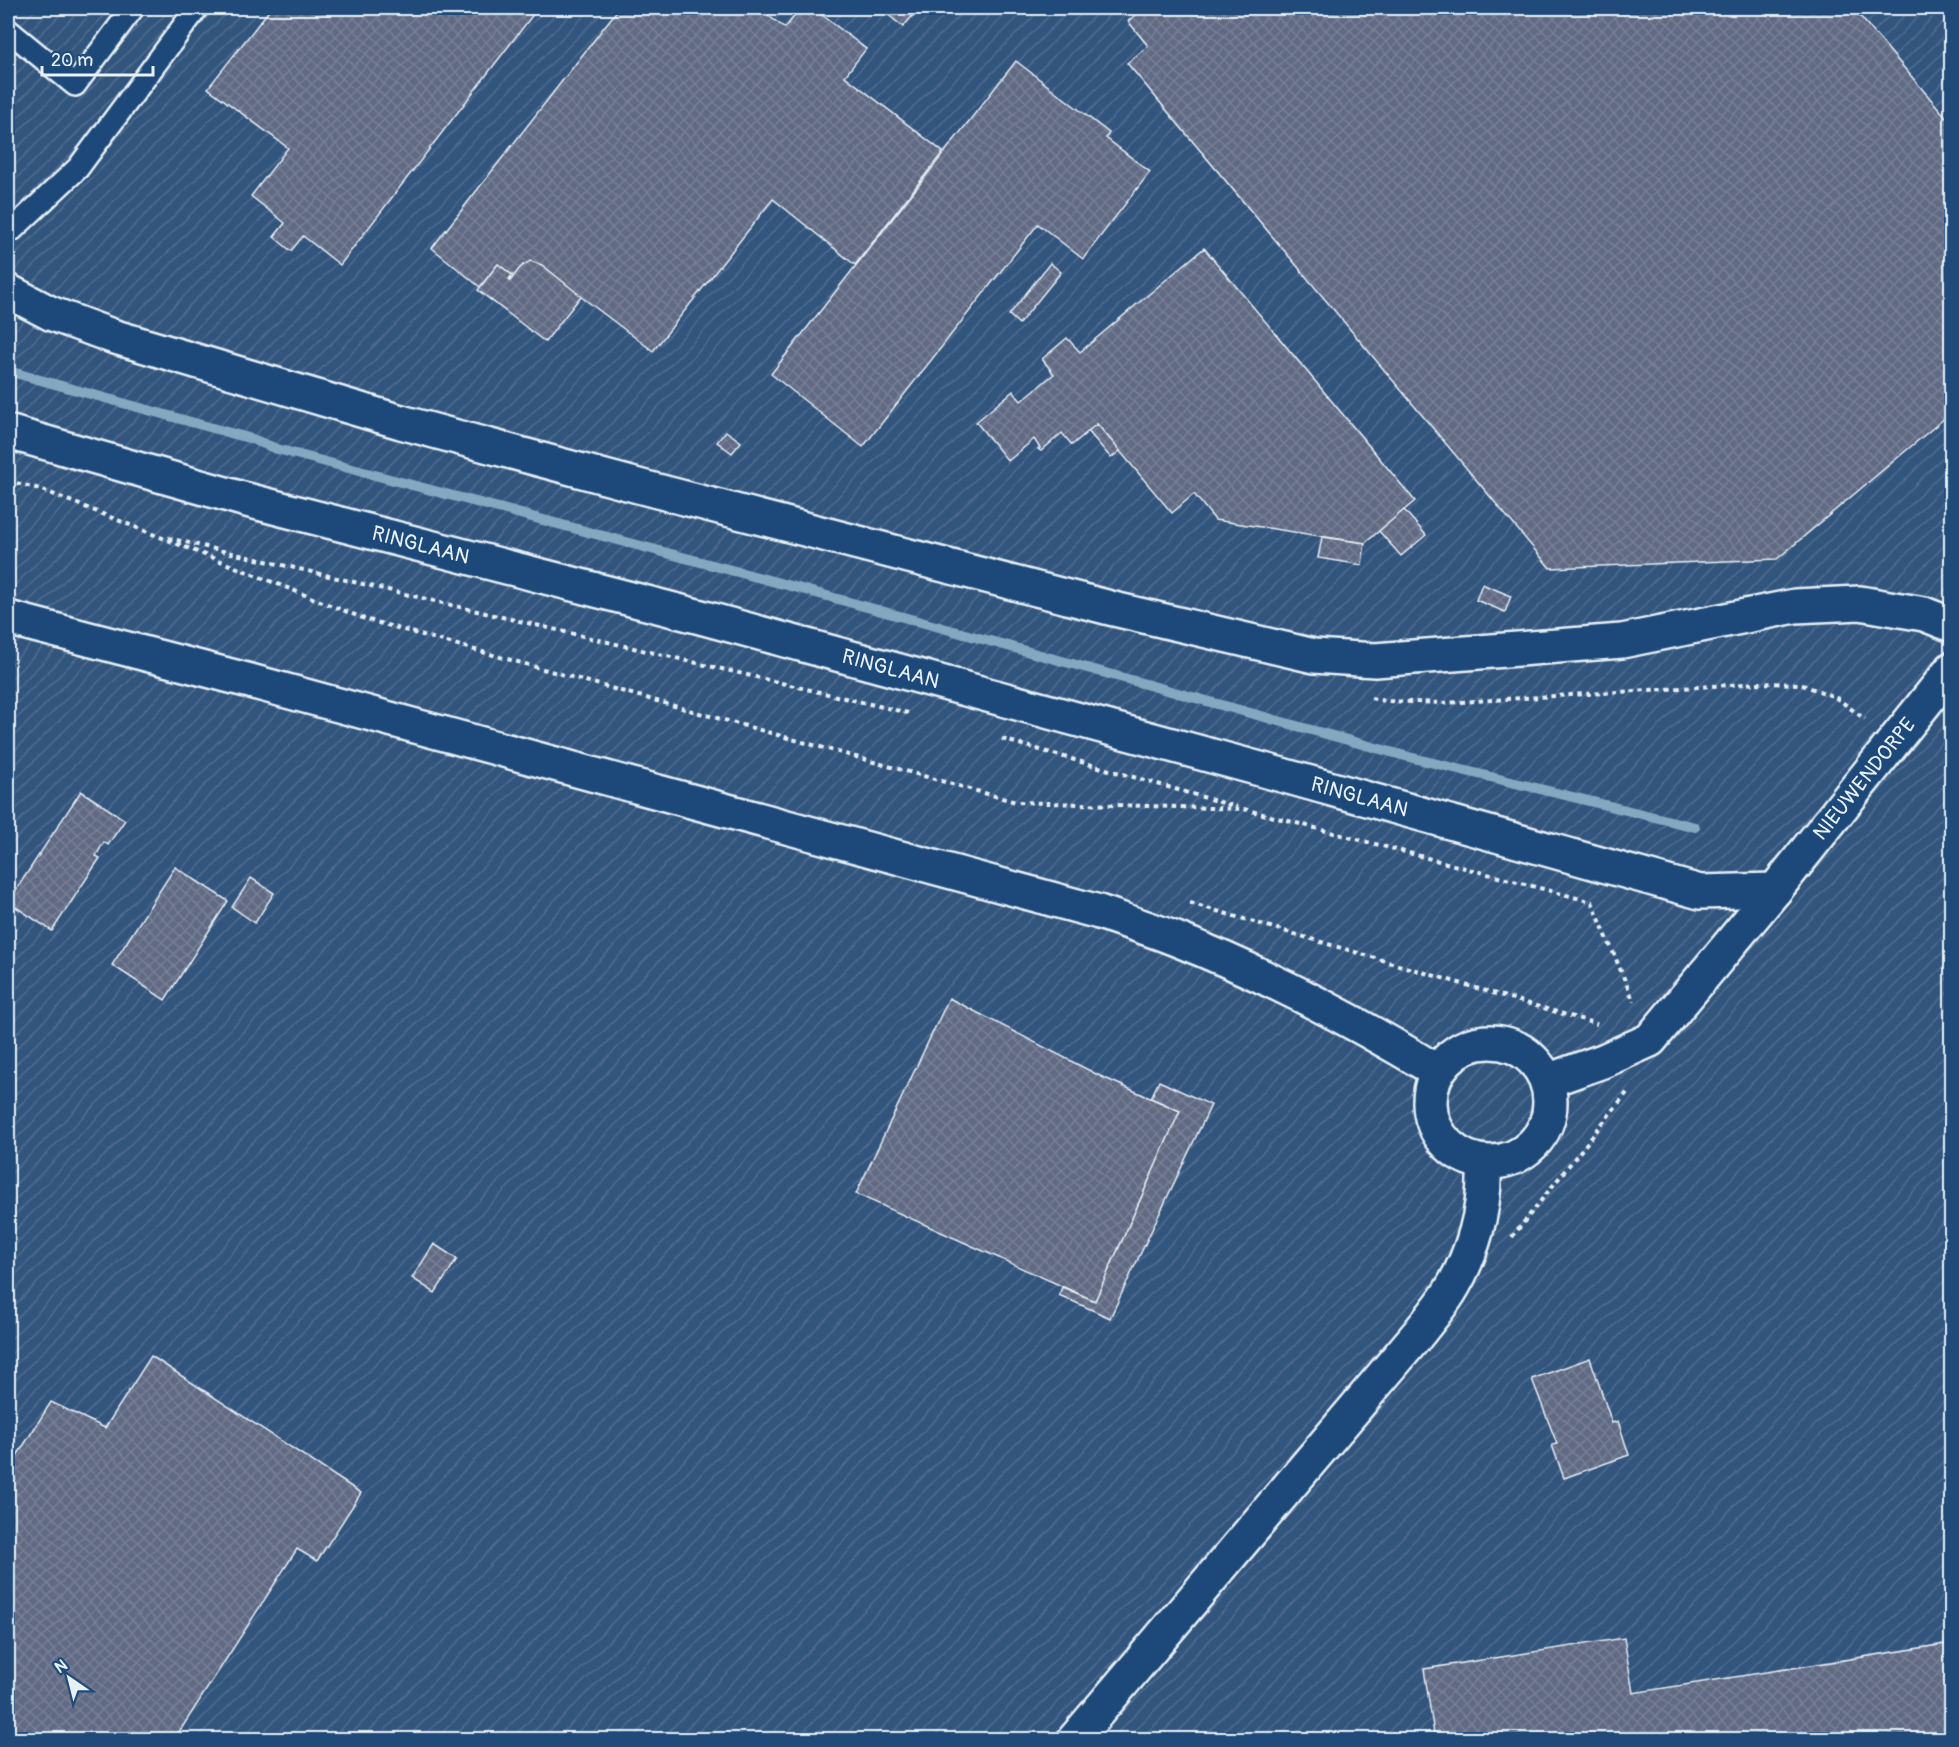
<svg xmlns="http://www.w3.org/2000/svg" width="1959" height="1747" font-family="Pangolin,sans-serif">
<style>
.industrial{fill:url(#industrial-furrows)}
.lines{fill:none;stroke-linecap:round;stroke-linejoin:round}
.stream{stroke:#83a8c0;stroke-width:10}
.building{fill:url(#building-cross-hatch);stroke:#e8f1f8;stroke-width:1.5}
.lane-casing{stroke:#e8f1f8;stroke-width:26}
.street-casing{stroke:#e8f1f8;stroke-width:38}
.secondary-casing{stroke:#e8f1f8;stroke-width:38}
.path{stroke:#e8f1f8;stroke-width:4;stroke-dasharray:4.5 4.5;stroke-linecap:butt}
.lane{stroke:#1f4a7a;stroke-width:21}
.street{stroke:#1f4a7a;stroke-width:33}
.secondary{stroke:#1f4a7a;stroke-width:33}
.labels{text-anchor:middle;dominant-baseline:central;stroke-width:5;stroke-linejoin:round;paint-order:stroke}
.street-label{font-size:21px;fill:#e8f1f8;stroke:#1f4a7a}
</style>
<defs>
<pattern id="industrial-furrows" width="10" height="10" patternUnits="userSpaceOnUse" patternTransform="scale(1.5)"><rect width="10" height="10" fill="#33547d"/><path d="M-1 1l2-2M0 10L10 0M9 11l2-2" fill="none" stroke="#516d90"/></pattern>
<pattern id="building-cross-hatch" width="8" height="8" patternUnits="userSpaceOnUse" patternTransform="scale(1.5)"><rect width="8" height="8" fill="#616a84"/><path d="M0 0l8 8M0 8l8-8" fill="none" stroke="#788096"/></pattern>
</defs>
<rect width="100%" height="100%" fill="#1f4a7a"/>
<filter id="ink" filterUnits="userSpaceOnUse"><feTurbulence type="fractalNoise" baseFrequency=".0167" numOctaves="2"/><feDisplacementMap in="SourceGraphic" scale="12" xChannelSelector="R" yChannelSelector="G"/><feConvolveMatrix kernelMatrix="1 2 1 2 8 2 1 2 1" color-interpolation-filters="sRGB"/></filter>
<g filter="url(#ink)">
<rect class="industrial" x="8" y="8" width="1943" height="1731"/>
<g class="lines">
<path class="stream" d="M8 371 252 439 277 449 798 588 1409 757 1695 827"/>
</g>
<g class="building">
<path d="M271 8H538L340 265 303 236 291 251 274 237 285 223 251 196 288 148 208 88Z"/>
<path d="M619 8H758L785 28 801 8H813L866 49 845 76 943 152 855 265 773 199 653 351 535 262 523 265 510 281 509 279 512 275 498 264 480 287 432 248Z"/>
<path d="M880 8H919L903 27Z"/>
<path d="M1144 8H1853L1952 124V412L1777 559 1550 568 1127 63 1148 46 1128 21Z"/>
<path d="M1016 61 1109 133 1106 138 1150 172 1083 259 1038 224 863 447 771 374Z"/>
<path d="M1204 248 1415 501 1365 543 1215 520 1194 494 1172 513 1097 424 1072 445 1062 433 1041 451 1038 449 1040 448 1034 439 1008 461 976 422 1013 391 1021 401 1054 374 1042 359 1067 338 1080 352Z"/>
<path d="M530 261 542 265 581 296 545 342 478 290 498 264 512 275 509 279 510 281 520 268Z"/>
<path d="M1050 263 1061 272 1019 324 1009 315Z"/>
<path d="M1097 424 1120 451 1111 458 1088 431Z"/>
<path d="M726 431 741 442 732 453 717 442Z"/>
<path d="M1404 510 1426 535 1401 556 1379 531Z"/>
<path d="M1322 537 1365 543 1362 565 1318 558Z"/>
<path d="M1482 584 1511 596 1505 612 1476 600Z"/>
<path d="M81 791 125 820 108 845 104 842 96 856 100 858 52 931 8 902Z"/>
<path d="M175 867 228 901 165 1000 112 965Z"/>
<path d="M251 878 274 893 255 923 232 907Z"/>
<path d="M949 998 1100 1076 1180 1111 1095 1301 856 1194Z"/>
<path d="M1159 1081 1211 1105 1110 1318 1059 1295 1062 1287 1095 1301 1180 1111 1151 1098Z"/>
<path d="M434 1244 457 1259 435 1293 412 1278Z"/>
<path d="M151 1356 361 1493 317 1561 297 1549 174 1740H24L8 1729V1470L51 1402 105 1428Z"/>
<path d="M1590 1358 1612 1423 1618 1421 1629 1455 1564 1478 1552 1445 1557 1444 1532 1379Z"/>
<path d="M1624 1638 1633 1693 1952 1643V1740H1435L1424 1669Z"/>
</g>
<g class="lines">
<g class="lane-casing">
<g id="lane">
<path d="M8 30 75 85 133 8"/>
<path d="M8 227 12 230 78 168 197 8"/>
</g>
</g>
<g class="street-casing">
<g id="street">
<path d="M8 291 50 313 112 336 401 422 642 487 1114 609 1314 656 1375 660 1622 641 1795 606 1860 603 1924 614 1952 625"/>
<path d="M8 618 250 681 1099 912C1125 921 1151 929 1176 939 1265 974 1356 1022 1437 1071"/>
<circle cx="1490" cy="1102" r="60"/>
<path d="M1547 1081 1603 1061 1650 1040 1775 890"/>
<path d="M1074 1740 1418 1334C1428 1321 1440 1307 1449 1293 1473 1255 1486 1208 1484 1164"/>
</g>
</g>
<g class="secondary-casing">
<g id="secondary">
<path id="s1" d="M8 432 243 499 697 616 1271 772 1700 892 1775 890 1952 669"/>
</g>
</g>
<g class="path">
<path d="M8 481 40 489 365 619 1016 802 1244 809 1592 902 1634 1002"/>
<path d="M168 538 908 713"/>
<path d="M1371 698 1385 701 1444 703 1761 683 1800 684 1835 697 1865 719"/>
<path d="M1002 739 1237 807"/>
<path d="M1190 903 1597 1024"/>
<path d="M1512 1237 1629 1090"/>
</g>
<use href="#lane" class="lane"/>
<use href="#street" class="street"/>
<use href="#secondary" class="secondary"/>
</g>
</g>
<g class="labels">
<g class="street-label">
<text stroke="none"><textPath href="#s1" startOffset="428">RINGLAAN</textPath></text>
<text stroke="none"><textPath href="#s1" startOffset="914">RINGLAAN</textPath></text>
<text stroke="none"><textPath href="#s1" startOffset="1971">NIEUWENDORPE</textPath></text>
<text stroke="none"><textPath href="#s1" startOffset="1400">RINGLAAN</textPath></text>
</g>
</g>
<rect width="1959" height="1747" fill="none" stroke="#1f4a7a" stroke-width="30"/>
<rect x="15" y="15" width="1929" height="1717" fill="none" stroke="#e8f1f8" stroke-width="2" filter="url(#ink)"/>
<g transform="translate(69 1678) rotate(325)" stroke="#1f4a7a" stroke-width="4.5" paint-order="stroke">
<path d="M0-4.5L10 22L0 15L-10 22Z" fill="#e8f1f8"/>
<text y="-9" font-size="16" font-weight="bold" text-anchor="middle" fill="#e8f1f8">N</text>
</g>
<path d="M42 66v9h111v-9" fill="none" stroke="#e8f1f8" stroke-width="3"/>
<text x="51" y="66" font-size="18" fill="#e8f1f8" stroke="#1f4a7a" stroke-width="4.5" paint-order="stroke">20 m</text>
</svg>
